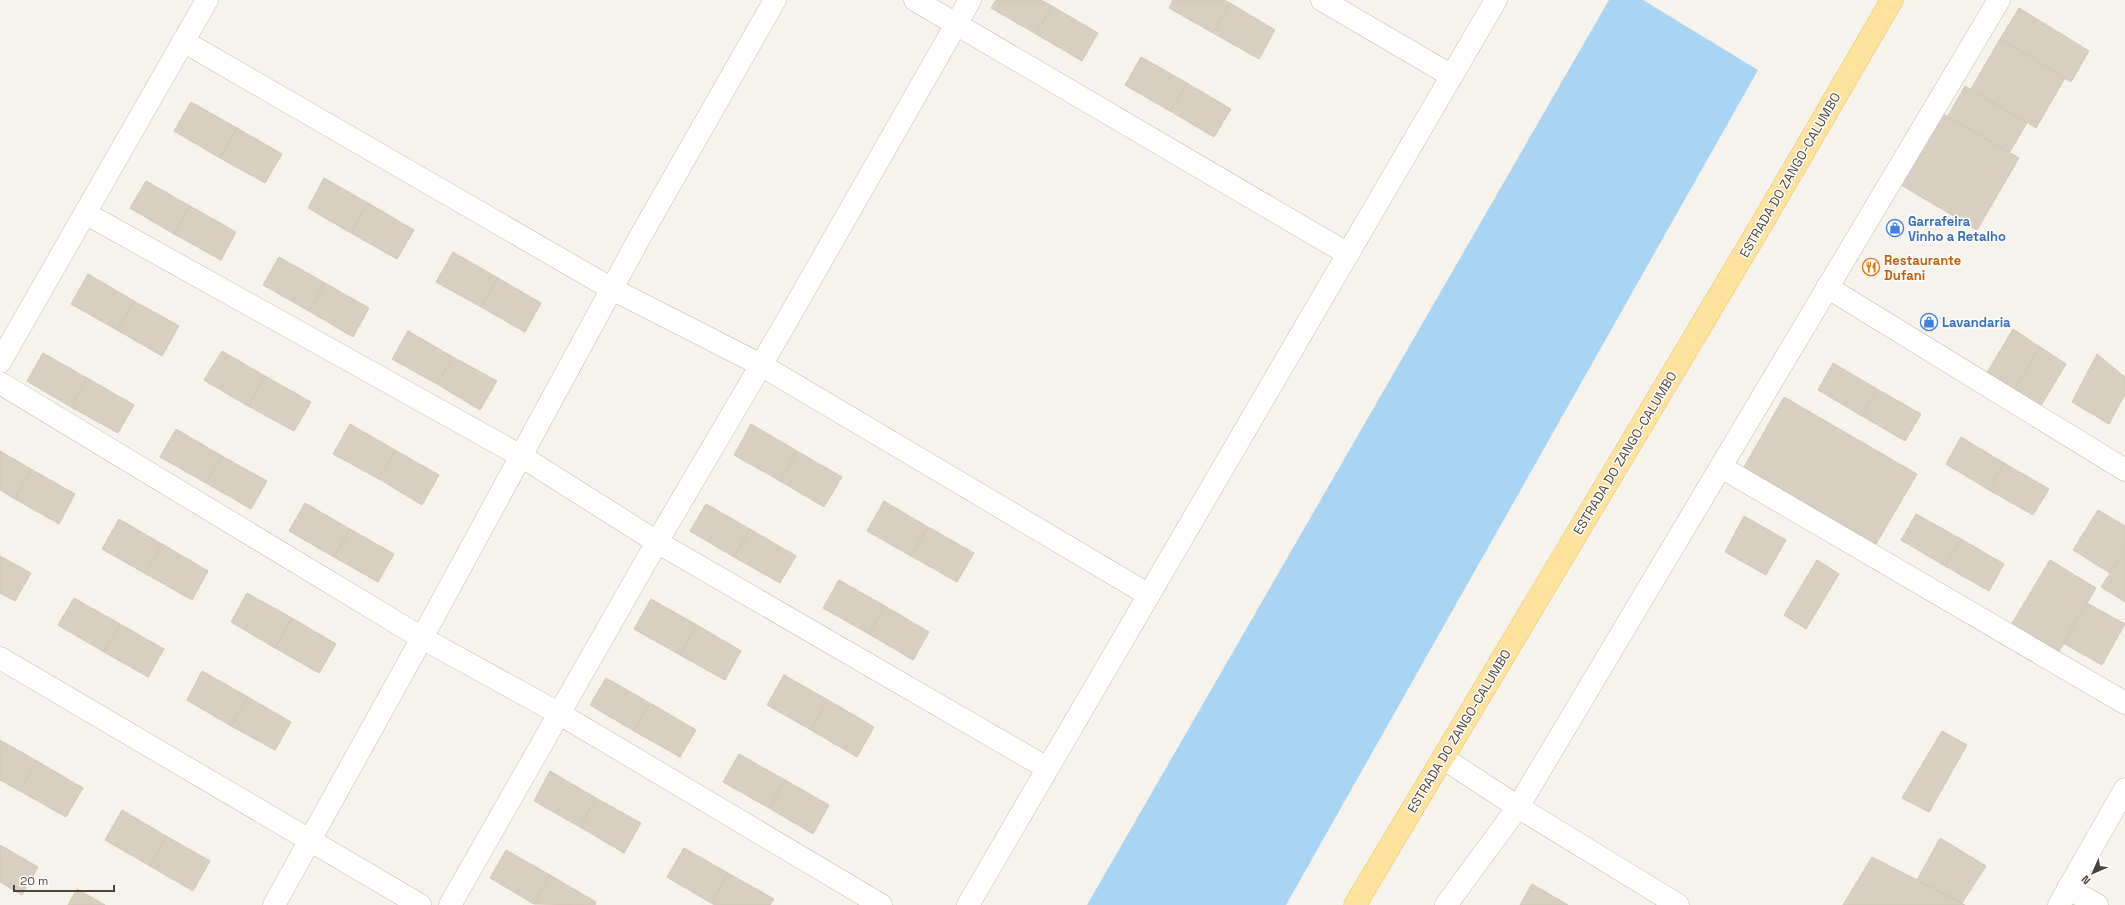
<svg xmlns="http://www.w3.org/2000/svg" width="2125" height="905" font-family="'Space Grotesk',sans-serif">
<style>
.water{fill:#a9d4f2}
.building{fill:#d8cfc1;stroke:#d3c7b4}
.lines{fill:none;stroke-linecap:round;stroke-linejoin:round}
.minor-casing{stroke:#c2bbae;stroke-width:23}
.major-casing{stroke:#e6c16a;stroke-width:23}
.minor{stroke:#fff;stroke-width:22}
.major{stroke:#ffe39c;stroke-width:22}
.labels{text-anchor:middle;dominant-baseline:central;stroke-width:3;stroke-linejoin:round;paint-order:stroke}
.street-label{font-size:13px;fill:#4b4439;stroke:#fff}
.shop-label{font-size:13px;font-weight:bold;fill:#366cbe;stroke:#fff;text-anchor:start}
.food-label{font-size:13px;font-weight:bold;fill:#c56008;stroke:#fff;text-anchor:start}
</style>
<rect width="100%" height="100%" fill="#f6f3ec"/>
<path class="water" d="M1609 0H1643L1758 70 1286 905H1087Z"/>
<g class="building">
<path d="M996 0H1041L1052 6 1036 34 991 8Z"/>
<path d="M1173 0H1224L1230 3 1213 33 1169 8Z"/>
<path d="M1230 3 1275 30 1259 59 1213 33Z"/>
<path d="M1052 6 1098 33 1082 61 1036 34Z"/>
<path d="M2019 8 2089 51 2071 82 2000 39Z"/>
<path d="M2000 39 2065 78 2036 128 1971 89Z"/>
<path d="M1141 57 1187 83 1170 111 1125 85Z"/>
<path d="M1187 83 1231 109 1214 137 1170 111Z"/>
<path d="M1965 86 2027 123 2009 153 1948 116Z"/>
<path d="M191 102 237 128 220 158 174 131Z"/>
<path d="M1938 111 2019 158 1977 230 1896 182Z"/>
<path d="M237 128 282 154 265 183 220 158Z"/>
<path d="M324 178 368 203 351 233 308 208Z"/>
<path d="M146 181 190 206 174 234 130 208Z"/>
<path d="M368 203 414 230 397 259 351 233Z"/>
<path d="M190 206 236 232 221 260 174 234Z"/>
<path d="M453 252 498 278 481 307 436 282Z"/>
<path d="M279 257 325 283 309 311 263 285Z"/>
<path d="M88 274 134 301 117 330 71 304Z"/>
<path d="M498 278 541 303 525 332 481 307Z"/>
<path d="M325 283 369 308 353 337 309 311Z"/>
<path d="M134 301 179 326 162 356 117 330Z"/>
<path d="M2013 329 2040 347 2012 393 1985 376Z"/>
<path d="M408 331 453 357 437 384 392 359Z"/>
<path d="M2040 347 2066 364 2039 409 2012 393Z"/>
<path d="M222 351 265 376 248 406 204 380Z"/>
<path d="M43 353 87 378 71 407 27 381Z"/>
<path d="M2097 354 2125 377V394L2109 424 2072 402Z"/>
<path d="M453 357 497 381 480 410 437 384Z"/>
<path d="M1833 363 1877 389 1862 416 1818 390Z"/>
<path d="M265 376 311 402 294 431 248 406Z"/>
<path d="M87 378 134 405 118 433 71 407Z"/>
<path d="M1877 389 1921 414 1905 441 1862 416Z"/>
<path d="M1784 397 1917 474 1876 544 1744 467Z"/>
<path d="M350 424 395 450 379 479 333 454Z"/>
<path d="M751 424 797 451 780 481 734 455Z"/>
<path d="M176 429 222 456 206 483 160 457Z"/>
<path d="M1961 437 2004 463 1989 490 1946 464Z"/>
<path d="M395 450 439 475 422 505 379 479Z"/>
<path d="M0 451 31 469 15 499 0 490Z"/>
<path d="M797 451 842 477 824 507 780 481Z"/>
<path d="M222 456 267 481 251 509 206 483Z"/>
<path d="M2004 463 2049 489 2033 515 1989 490Z"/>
<path d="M31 469 75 494 59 524 15 499Z"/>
<path d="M884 501 928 527 911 556 867 531Z"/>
<path d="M305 503 350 529 334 557 289 531Z"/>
<path d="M706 504 750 529 734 557 690 531Z"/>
<path d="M2098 510 2125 526V550L2110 573 2073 550Z"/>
<path d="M1916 514 1961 539 1945 566 1901 540Z"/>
<path d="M1744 516 1786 540 1766 575 1725 552Z"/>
<path d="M119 519 162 544 146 574 102 549Z"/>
<path d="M928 527 974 553 957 582 911 556Z"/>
<path d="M350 529 394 554 378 582 334 557Z"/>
<path d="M750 529 796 556 780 583 734 557Z"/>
<path d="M1961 539 2004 564 1989 591 1945 566Z"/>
<path d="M162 544 208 571 192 600 146 574Z"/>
<path d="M2125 550V602L2101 587Z"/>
<path d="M0 556 31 573 15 601 0 593Z"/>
<path d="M1817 560 1839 574 1806 629 1784 615Z"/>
<path d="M2050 560 2096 588 2058 653 2011 625Z"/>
<path d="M839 580 885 606 869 634 823 608Z"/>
<path d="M247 593 292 618 275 648 231 622Z"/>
<path d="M74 598 120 624 104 652 58 625Z"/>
<path d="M651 599 697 625 680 655 634 629Z"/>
<path d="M2087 603 2125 624 2102 665 2063 643Z"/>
<path d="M885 606 929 632 913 660 869 634Z"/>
<path d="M292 618 336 644 319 673 275 648Z"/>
<path d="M120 624 164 649 148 677 104 652Z"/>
<path d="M697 625 741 651 725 680 680 655Z"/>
<path d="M202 671 248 697 231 726 187 700Z"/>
<path d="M784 675 828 700 811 730 767 705Z"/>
<path d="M606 678 650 703 634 731 590 705Z"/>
<path d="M248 697 291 722 275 750 231 726Z"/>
<path d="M828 700 874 727 857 757 811 730Z"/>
<path d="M650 703 696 730 680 757 634 731Z"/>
<path d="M1942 731 1967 745 1929 812 1902 798Z"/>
<path d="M0 740 37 761 20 791 0 780Z"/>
<path d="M739 754 785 780 769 808 723 782Z"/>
<path d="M37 761 83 788 66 817 20 791Z"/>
<path d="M550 771 596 798 580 827 534 801Z"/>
<path d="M785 780 829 805 813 834 769 808Z"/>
<path d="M596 798 641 823 624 853 580 827Z"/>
<path d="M122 810 166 836 150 866 105 840Z"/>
<path d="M166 836 210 861 193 891 150 866Z"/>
<path d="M1940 838 1986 866 1962 903 1917 880Z"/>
<path d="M0 845 38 867 22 895 0 882Z"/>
<path d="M684 848 728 873 711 903 667 877Z"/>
<path d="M506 850 550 875 534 904 490 878Z"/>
<path d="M1872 857 1917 880 1965 905H1843Z"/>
<path d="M728 873 774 899 770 905H715L711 903Z"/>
<path d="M550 875 596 902 595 905 534 904Z"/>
<path d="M1532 884 1568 905H1520Z"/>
<path d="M77 889 105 905H68Z"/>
</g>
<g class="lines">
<g class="minor-casing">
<g id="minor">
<path d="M915 0 1348 254"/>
<path d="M1322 0 1452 76"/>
<path d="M183 41 612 289 761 365 1149 595"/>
<path d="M85 213 521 456 657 542 1047 768"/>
<path d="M1827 287 2125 470"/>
<path d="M0 362 207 0"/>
<path d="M0 383 422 638 560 714 881 905"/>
<path d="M1721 467 2125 703"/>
<path d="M0 658 420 905"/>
<path d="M1443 758 1518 807 1678 905"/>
<path d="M2068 888 2097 905"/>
<path d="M274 905 422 638 640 237 775 0"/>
<path d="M450 905 657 542 781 331 970 0"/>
<path d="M968 905 1496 0"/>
<path d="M1446 905 1518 807 1999 0"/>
<path d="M2059 905 2125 789"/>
</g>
</g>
<g class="major-casing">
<path id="major" d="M1355 905 1754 237 1892 0"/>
</g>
<use href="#minor" class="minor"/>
<use href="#major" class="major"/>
</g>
<defs>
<g id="shop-ring" transform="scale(0.9)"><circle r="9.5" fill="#fff" stroke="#3f7fe0" stroke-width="1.5"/><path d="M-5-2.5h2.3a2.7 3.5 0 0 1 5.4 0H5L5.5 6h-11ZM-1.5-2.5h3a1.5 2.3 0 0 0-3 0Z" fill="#3f7fe0"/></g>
<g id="restaurant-ring" transform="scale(0.9)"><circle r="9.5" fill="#fff" stroke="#e8710a" stroke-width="1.5"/><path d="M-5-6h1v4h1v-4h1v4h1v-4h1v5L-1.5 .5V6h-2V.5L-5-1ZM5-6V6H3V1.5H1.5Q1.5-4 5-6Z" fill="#e8710a"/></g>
</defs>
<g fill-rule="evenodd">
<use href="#shop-ring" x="1895" y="228"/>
<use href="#restaurant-ring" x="1871" y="267"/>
<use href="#shop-ring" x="1929" y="322"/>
</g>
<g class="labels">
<g class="street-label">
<text transform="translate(1790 175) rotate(-60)">ESTRADA DO ZANGO-CALUMBO</text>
<text transform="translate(1625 453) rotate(-59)">ESTRADA DO ZANGO-CALUMBO</text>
<text transform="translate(1459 731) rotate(-59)">ESTRADA DO ZANGO-CALUMBO</text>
</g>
<g class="shop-label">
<text x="1908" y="221">Garrafeira<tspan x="1908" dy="15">Vinho a Retalho</tspan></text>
<text x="1942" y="322">Lavandaria</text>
</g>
<g class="food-label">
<text x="1884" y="260">Restaurante<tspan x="1884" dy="15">Dufani</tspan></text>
</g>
</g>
<g transform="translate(2093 873) rotate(225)" stroke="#ffffff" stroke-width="3" paint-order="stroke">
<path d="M0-3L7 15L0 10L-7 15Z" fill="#4b4439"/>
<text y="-6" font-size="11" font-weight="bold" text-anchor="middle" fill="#4b4439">N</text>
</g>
<path d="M14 885v6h100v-6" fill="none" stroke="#4b4439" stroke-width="2"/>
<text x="20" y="885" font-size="12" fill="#4b4439" stroke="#ffffff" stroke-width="3" paint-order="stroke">20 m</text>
</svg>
